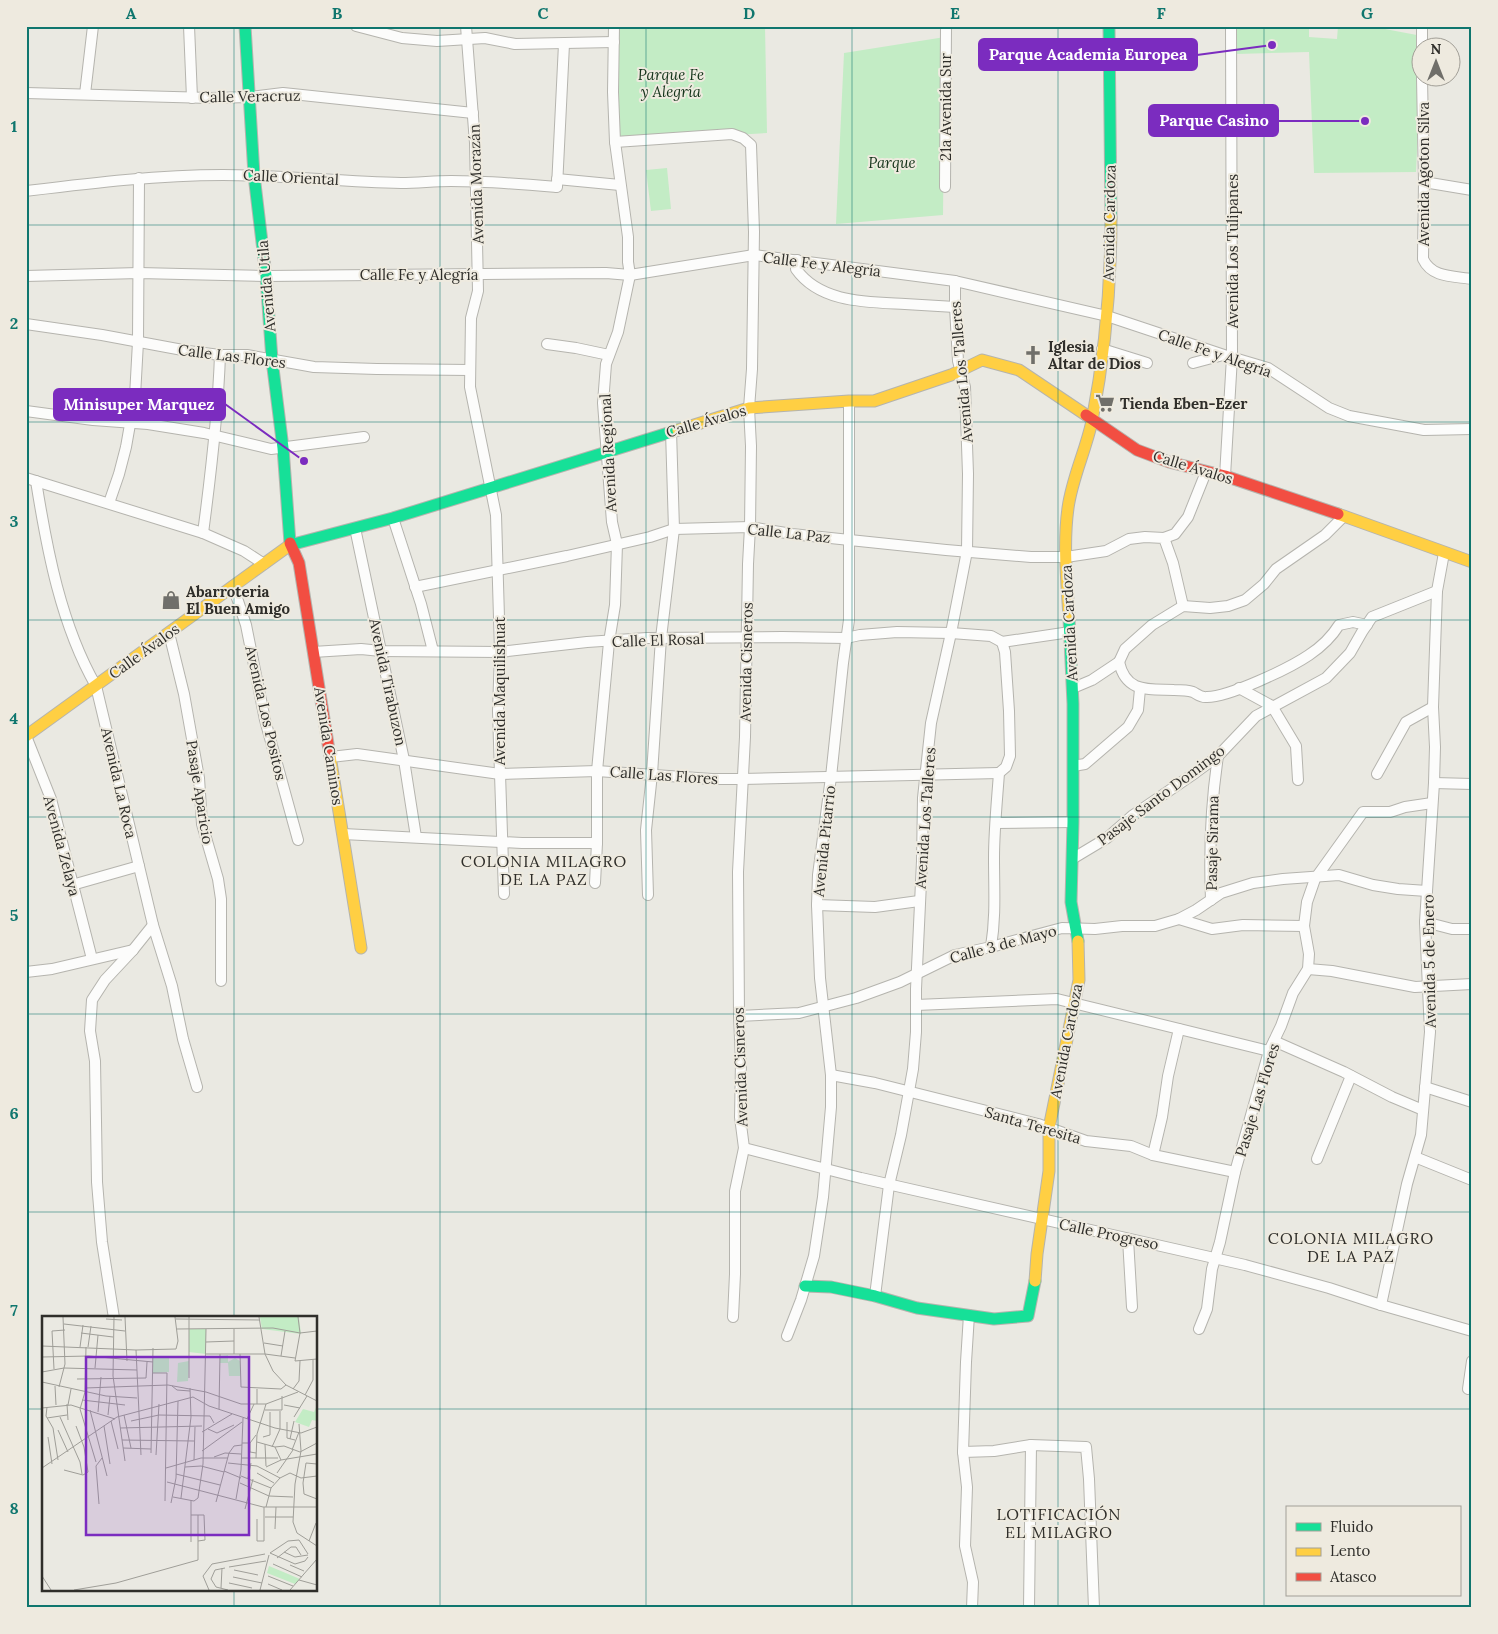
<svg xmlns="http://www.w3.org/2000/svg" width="1498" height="1634" font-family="Lora,serif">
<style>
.green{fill:#c3ecc5}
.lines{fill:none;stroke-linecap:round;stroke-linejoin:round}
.street-casing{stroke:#b5b4ae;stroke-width:12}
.fast-casing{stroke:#b5b4ae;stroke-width:13}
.slow-casing{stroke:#b5b4ae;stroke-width:13}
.jam-casing{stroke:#b5b4ae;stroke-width:13}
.street{stroke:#fcfcfb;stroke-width:10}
.fast{stroke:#16e098;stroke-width:11}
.slow{stroke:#ffcf43;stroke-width:11}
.jam{stroke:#f24e42;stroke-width:11}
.grid{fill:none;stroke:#0f766e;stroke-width:1;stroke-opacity:0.55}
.labels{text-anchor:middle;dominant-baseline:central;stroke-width:4;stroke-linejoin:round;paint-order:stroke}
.park-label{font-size:15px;font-style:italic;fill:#133319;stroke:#eeeadf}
.street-label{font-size:15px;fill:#2f2e2a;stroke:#eeeadf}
.poi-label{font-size:15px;font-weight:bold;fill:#2f2e2a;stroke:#eeeadf;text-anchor:start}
.neighbourhood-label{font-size:16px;letter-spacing:1px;fill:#2f2e2a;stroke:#eeeadf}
.inset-road{fill:none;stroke:#9f9e98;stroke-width:1}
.view{fill:#7b2cbf;fill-opacity:0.15;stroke:#7b2cbf;stroke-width:2.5}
.inset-edge{fill:none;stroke:#2f2e2a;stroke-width:2.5}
.leader{fill:none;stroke:#7b2cbf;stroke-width:2}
.callout-dot{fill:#7b2cbf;stroke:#eeeadf;stroke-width:2}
.callout{fill:#7b2cbf;stroke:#7b2cbf;stroke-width:2}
.callout-label{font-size:16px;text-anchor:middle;font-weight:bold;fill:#fff}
.neatline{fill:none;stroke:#0f766e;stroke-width:2}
.grid-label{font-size:16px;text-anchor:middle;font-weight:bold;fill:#0f766e}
</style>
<rect width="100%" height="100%" fill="#eae9e2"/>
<g class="green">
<path d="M614 26H765L767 133 615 142Z"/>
<path d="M1236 26H1309V37L1337 39 1338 26H1353L1354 28 1384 26 1385 29 1422 36 1416 172 1314 173 1309 52 1236 54Z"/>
<path d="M945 37 943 215 836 224 844 53Z"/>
<path d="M667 168 671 209 651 211 646 170Z"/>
</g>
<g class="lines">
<g class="street-casing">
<g id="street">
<path d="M189 26 192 98"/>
<path d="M356 26 402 38 437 41 485 38 515 44 614 42"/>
<path d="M466 26 475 143 478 291 471 318 470 387 496 515 500 652 498 711 500 774 504 894"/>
<path d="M1422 26V48"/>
<path d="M1422 78 1424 182 1423 259C1432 278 1453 276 1472 279"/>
<path d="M26 93 210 98 250 97 283 93 473 113"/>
<path d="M85 94 93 26"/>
<path d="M615 142 732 134 743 138 751 145 754 232 752 369 749 408 751 446 750 527 748 564 745 737 738 872 739 1016 741 1062 740 1117 744 1148 735 1191V1274L733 1317"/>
<path d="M557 179 620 185"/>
<path d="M1424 182 1472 190"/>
<path d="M945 187 946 26"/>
<path d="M26 191C92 183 157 175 223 175 282 175 342 182 401 183 418 183 434 181 451 181 486 181 521 184 557 187L564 44"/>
<path d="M797 260 796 269C820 303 867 302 905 304 921 305 938 306 955 307"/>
<path d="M26 276 139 273 266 276 606 273 630 275 754 255 955 281 1107 316 1224 355 1268 368 1329 408 1349 416 1424 430 1472 429"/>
<path d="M26 324 102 335 188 351 220 355H247L314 367 377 369 470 370"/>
<path d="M547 344 576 348 609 355"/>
<path d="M1102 349 1147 363"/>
<path d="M1193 363 1223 355"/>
<path d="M26 411 93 420 148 424 204 433 271 449 364 437"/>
<path d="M1225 476 1232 357 1231 26"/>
<path d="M26 478 203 533 244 551 264 564"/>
<path d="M36 481C47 550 61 625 96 686L153 925 172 986 183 1039 197 1087"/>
<path d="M109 503 119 474 126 447 135 396 138 342 139 178"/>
<path d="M393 518 421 604 433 651"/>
<path d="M355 528 404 760 416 837"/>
<path d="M203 533C211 473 218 414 220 355"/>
<path d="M1164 538 1175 534 1188 517 1206 472"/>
<path d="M233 586 246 625 265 720 298 840"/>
<path d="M415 587 567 556 650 537 674 529 750 527 792 534 946 550 1031 557H1066L1106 551 1129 539 1145 537 1164 538 1173 563 1183 606"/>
<path d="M169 633 184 694 199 778 202 824 218 879 221 899V981"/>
<path d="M1002 642 1070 632"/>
<path d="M313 652 361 649 381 651 500 652 587 642 647 638 782 637 846 638 860 635 897 632 951 633 991 636 1002 642"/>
<path d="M1119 662C1126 693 1148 689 1174 690 1180 690 1187 690 1193 692 1197 694 1201 698 1207 697 1229 697 1290 668 1309 655 1321 647 1331 638 1339 625L1353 622 1367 625"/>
<path d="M1119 662 1125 649 1152 625 1183 606 1210 608 1228 606 1245 600 1264 584 1276 569 1325 535 1344 516"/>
<path d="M1073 688 1092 680 1119 662"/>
<path d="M1239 688 1272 706 1296 746 1298 780"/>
<path d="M26 736 51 799 92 959"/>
<path d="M331 757 357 754 500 774 597 771 712 779H742L999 773"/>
<path d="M1073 766 1085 764 1128 727 1138 710 1140 689"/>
<path d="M1377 774 1406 722 1433 707"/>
<path d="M1434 783 1472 784"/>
<path d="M996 823 1073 822"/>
<path d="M343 834 522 843H597"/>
<path d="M1072 859 1107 838 1132 816 1195 773 1218 756 1256 716 1326 678 1350 653 1362 632 1372 617 1437 591"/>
<path d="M595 883 597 843V771L609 642 615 605 617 544 612 522 603 403 606 364 618 332 630 275 628 262V237L615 142 613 92 614 26"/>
<path d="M72 885 139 866"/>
<path d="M648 895 646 830 652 774 661 638 674 529 671 431"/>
<path d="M1211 900C1209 852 1211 803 1218 756"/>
<path d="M817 905 875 907 919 901"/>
<path d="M1179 919 1196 910 1221 893 1253 883 1283 879 1339 875 1373 885 1398 889 1427 891"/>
<path d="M1425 922 1452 929H1472"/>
<path d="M991 947C996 915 994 890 994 858 994 830 997 801 999 773L1006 767 1010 756 1009 711 1005 652 1002 642"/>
<path d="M1308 969 1332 971 1415 987 1472 984"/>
<path d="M26 972 52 969 133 950"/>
<path d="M916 1005 1057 999 1269 1051"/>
<path d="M739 1016 799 1013 856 998 900 982 955 955 991 947 1062 928 1095 929 1122 926H1155L1179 919 1212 929 1243 925 1304 926"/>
<path d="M1274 1041 1344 1072 1392 1097 1423 1110"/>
<path d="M831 1075 875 1083 1038 1124 1086 1141 1131 1146 1153 1155 1235 1172"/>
<path d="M1425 1087 1472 1102"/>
<path d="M744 1148 861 1178 1245 1265 1329 1288 1381 1305 1472 1331"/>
<path d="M1153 1155 1162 1117 1168 1076 1179 1029"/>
<path d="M1415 1157 1472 1180"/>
<path d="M1317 1159 1351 1076"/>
<path d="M1128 1239 1132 1307"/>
<path d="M875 1296 889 1185 901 1135 913 1069 916 1032V989L922 861 923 798 931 723 951 633 967 551 968 474 965 387 958 361 955 307V281"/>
<path d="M1381 1305 1407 1184 1421 1135 1430 1032 1425 922 1434 783 1435 747 1433 707 1437 591 1444 553"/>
<path d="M969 1315 966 1362 963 1452 967 1487 965 1546 973 1582 972 1608"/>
<path d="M114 1318 102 1242 97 1182 95 1061 90 1031 92 1000 105 980 133 950 153 925"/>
<path d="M1199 1329 1207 1309 1212 1269 1220 1242 1235 1172 1269 1051 1281 1026 1293 993 1308 969 1309 954 1304 926 1307 902 1315 879 1363 812H1390L1405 807 1432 803"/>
<path d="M787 1336 801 1300 814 1256 823 1197 831 1107V1075L820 978 817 905 818 875 831 777 843 663 849 620V401"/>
<path d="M1468 1389 1472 1361"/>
<path d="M963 1452 994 1451 1031 1445 1086 1447 1089 1479 1094 1608"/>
<path d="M1029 1608 1031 1445"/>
</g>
</g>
<g class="fast-casing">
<g id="fast">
<path d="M245 26 254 175 266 276 272 360 283 448 290 543"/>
<path d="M1109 26 1111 218"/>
<path d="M290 545 393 518 678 430"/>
<path d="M1069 618 1073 704V822L1071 902 1078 941"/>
<path d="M805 1286 831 1287 875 1296 917 1308 994 1319 1028 1316 1035 1281"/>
</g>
</g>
<g class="slow-casing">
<g id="slow">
<path d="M678 430 749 408 849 401H874L951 375 982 360 1019 370 1086 415"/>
<path d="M1338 514 1472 562"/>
<path d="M1069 618C1067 582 1063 544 1068 508 1072 478 1086 450 1092 421 1105 354 1111 286 1111 218"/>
<path d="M26 736 290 545"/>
<path d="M329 750 361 948"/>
<path d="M1035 1281 1037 1254 1049 1171V1128L1079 980 1078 941"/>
</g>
</g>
<g class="jam-casing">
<g id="jam">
<path d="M1086 415 1137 450 1169 462 1225 476 1338 514"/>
<path d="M290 543 299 563 329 750"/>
</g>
</g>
<use href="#street" class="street"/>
<use href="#fast" class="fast"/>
<use href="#slow" class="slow"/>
<use href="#jam" class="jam"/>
</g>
<path class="grid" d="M234 26V1318M440 26V1608M646 26V1608M852 26V1608M1058 26V1608M1264 26V1608M26 225H1472M26 422H1472M26 620H1472M26 817H1472M26 1014H1472M26 1212H1472M26 1409H44M316 1409H1472M234 1590V1608"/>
<defs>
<g id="church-bare" transform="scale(1.5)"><path d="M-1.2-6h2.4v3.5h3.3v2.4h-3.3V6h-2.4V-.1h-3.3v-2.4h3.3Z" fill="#706f6a" stroke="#eeeadf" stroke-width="2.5" paint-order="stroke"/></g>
<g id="supermarket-bare" transform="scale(1.5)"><path d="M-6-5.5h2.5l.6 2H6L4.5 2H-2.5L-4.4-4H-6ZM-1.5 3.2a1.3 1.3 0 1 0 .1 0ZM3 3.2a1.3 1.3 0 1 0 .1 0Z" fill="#706f6a" stroke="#eeeadf" stroke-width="2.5" paint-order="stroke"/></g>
<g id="shop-bare" transform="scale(1.5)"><path d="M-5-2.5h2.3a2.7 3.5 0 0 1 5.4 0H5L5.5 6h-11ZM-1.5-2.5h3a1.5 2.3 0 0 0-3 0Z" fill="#706f6a" stroke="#eeeadf" stroke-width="2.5" paint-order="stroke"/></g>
</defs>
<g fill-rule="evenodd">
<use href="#church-bare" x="1033" y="355"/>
<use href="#supermarket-bare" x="1105" y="403"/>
<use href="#shop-bare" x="171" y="600"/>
</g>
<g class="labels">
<g class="park-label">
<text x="671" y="74">Parque Fe<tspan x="671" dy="17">y Alegría</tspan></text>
<text x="892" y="162">Parque</text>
</g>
<g class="street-label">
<text transform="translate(250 96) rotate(-1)">Calle Veracruz</text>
<text transform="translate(945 107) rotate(-90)">21a Avenida Sur</text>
<text transform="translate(1423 174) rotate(-90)">Avenida Agoton Silva</text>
<text transform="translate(291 177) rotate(3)">Calle Oriental</text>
<text transform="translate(476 184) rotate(-92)">Avenida Morazán</text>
<text transform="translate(1109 223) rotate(-89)">Avenida Cardoza</text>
<text transform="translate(1232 251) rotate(-90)">Avenida Los Tulipanes</text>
<text transform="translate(822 264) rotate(7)">Calle Fe y Alegría</text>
<text x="419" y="274">Calle Fe y Alegría</text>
<text transform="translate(266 286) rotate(-95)">Avenida Utila</text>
<text transform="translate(1215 353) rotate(19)">Calle Fe y Alegría</text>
<text transform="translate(232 356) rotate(7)">Calle Las Flores</text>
<text transform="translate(961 372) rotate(-95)">Avenida Los Talleres</text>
<text transform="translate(706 421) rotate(-16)">Calle Ávalos</text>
<text transform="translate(608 453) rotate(-93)">Avenida Regional</text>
<text transform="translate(1193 467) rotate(17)">Calle Ávalos</text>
<text transform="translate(789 533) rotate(6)">Calle La Paz</text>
<text transform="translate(1069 623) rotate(-93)">Avenida Cardoza</text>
<text transform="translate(658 640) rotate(-2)">Calle El Rosal</text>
<text transform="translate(144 651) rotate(-36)">Calle Ávalos</text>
<text transform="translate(746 662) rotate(-89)">Avenida Cisneros</text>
<text transform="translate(388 682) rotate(78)">Avenida Tirabuzon</text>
<text transform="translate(499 691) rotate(-90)">Avenida Maquilishuat</text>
<text transform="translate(266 713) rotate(77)">Avenida Los Positos</text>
<text transform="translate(329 746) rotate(81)">Avenida Caminos</text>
<text transform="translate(664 775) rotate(4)">Calle Las Flores</text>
<text transform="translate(119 783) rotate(77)">Avenida La Roca</text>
<text transform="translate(200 792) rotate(81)">Pasaje Aparicio</text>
<text transform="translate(1161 795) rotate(-37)">Pasaje Santo Domingo</text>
<text transform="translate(925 818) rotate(-86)">Avenida Los Talleres</text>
<text transform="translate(824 841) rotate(-84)">Avenida Pitarrio</text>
<text transform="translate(1212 843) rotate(-89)">Pasaje Sirama</text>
<text transform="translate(62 846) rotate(75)">Avenida Zelaya</text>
<text transform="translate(1003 944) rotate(-15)">Calle 3 de Mayo</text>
<text transform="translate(1429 961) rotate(-91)">Avenida 5 de Enero</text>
<text transform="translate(1066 1041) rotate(-79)">Avenida Cardoza</text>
<text transform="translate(740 1067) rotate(-92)">Avenida Cisneros</text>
<text transform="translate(1257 1100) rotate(-73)">Pasaje Las Flores</text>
<text transform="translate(1033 1125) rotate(16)">Santa Teresita</text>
<text transform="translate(1109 1234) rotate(12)">Calle Progreso</text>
</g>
<g class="poi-label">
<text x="1048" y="346">Iglesia<tspan x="1048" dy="17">Altar de Dios</tspan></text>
<text x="1120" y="403">Tienda Eben-Ezer</text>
<text x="186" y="591">Abarroteria<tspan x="186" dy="17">El Buen Amigo</tspan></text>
</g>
<g class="neighbourhood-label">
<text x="544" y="861">COLONIA MILAGRO<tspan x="544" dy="18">DE LA PAZ</tspan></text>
<text x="1351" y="1238">COLONIA MILAGRO<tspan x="1351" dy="18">DE LA PAZ</tspan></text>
<text x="1059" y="1514">LOTIFICACIÓN<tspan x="1059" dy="18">EL MILAGRO</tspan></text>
</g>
</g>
<g transform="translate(42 1316)">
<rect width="275" height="275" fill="#eae9e2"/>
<path d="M218 1H257L259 18 220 13ZM147 13H164V38L147 36ZM186 39V46L193 42 198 45V60H187L186 47H178V40ZM111 40H127V56L111 57ZM147 45 146 65 135 66 136 47ZM275 89V105L270 104 267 111 253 106 261 93 272 96ZM227 250 258 263 253 268 225 257Z" fill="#c3ecc5"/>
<path class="inset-road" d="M72 1 71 60 83 145M83 1 85 45M217 1 223 38 231 55 244 69 275 85M256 1 258 17 253 45 275 43M64 3 80 4M134 3 218 4M22 8 83 15M135 13 231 12 258 17 275 15M192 13V38M39 17 71 21M164 26 192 25M222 27 241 30M0 30 94 34 134 33 136 25 133 1M38 31 41 9M44 31 43 76 38 93 54 146M46 31 49 10M94 34 99 139M164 38H223L253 42M198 38 199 71 239 73 244 69M239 40 243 15M0 41 47 40 111 46M53 52 56 19M12 53 10 15 23 14M0 56 22 52 95 54M111 57H125L123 185M147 62V1M35 63 104 62 105 46M0 66 64 80 95 82M13 70 14 89M130 70 135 74 148 75M17 71 23 48 21 1M43 72 126 69 164 76 199 88H224L256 76M251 73 257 65 258 45M263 79 271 64V43M40 84 83 89M25 88 26 104M215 88V73M26 89 29 73M242 89 258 92M5 91 4 100 11 112 16 144M0 92 29 89 73 103M177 93 178 38M48 94 65 160M223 94H240V80M56 96 59 61M66 99 68 80M82 99 89 132M18 101 38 146 40 158M252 101 265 80M5 102 25 99M205 103 212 88M69 105 76 133M89 105 117 99 168 100 172 107M245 106V122L253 124M257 108 259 135 253 168 251 206 255 217 275 230M62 110 68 148M78 112 160 110M166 113 175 117 192 109M16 114 26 136M160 116 190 98M6 121 10 148M221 121 228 119V96M248 123 252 105M80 124 152 125M215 126 233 131 242 130 258 136 275 127M200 127H208L214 119M208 127V136L214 137M223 128 224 150M230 131 238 113V95M233 131 239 144 275 138M81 132 109 133M250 134 257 116M160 135 200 106M109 137 111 32M114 139 117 88M172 141 183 137 199 138M199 142H236M214 142 215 118 224 88M152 144 153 111M186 147 215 150 238 162M275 148 264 147 261 167 262 178 275 183M143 151 159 150 182 156M224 151 239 144M0 152 75 101 151 81 167 90 233 112 259 117 275 111M124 152 159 142H186M22 154 41 159 46 156 42 131 34 110M182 155 199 162M215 157 232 167M235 157 251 134M134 158 178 169M199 160 229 172M206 162 209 147M125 166 221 191H275M198 167 227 180 251 181M131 181 152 185 156 182 161 148 164 13M139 182 149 101 148 72M194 183 199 154 201 102M174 186 187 137 192 130 200 129M129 187 134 162 136 85M57 188 54 150 60 142M224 191 229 172 238 162 248 157 259 162 275 160M203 193 211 163M149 199H162L163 224 156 225M223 201H251M215 203V225H222V191M233 213 234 191M267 225 274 207M149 226V184M242 236 253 241 266 239M266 238 257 224 246 225 228 237 253 248 263 245 266 241M235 242 249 231H254L259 239M231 248 260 261M248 249 262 255M187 251 224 245M183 252 173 254 169 263 174 271 186 274M192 254 216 259M0 260 9 274M226 260 251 270M191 261 220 267M257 264 275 269M187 267 210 272M226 268 240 274M179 272 180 252M32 274 74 267 156 244V199M167 274 161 260 170 248 223 238M218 274 227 239M248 274 275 243"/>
<path class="view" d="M44 41H207V219H44Z"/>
<rect width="275" height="275" class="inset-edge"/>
</g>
<path class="leader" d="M1272 45L1197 55M1365 121L1278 121M304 461L225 404"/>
<g class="callout-dot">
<circle cx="1272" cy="45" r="5"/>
<circle cx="1365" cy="121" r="5"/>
<circle cx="304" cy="461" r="5"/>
</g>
<g class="callout">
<rect x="979" y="39" width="218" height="31" rx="5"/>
<rect x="1149" y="105" width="129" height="31" rx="5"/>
<rect x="54" y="389" width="171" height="31" rx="5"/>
</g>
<g class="callout-label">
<text x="1088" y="60">Parque Academia Europea</text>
<text x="1214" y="126">Parque Casino</text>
<text x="139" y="410">Minisuper Marquez</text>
</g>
<rect width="1498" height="1634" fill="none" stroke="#eeeadf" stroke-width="55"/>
<rect x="1286" y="1506" width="175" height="90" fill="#eeeadf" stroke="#a29f97"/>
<rect x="1296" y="1523" width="25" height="8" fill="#16e098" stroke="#a29f97"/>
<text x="1330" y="1532" font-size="15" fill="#2f2e2a">Fluido</text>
<rect x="1296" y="1548" width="25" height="8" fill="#ffcf43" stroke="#a29f97"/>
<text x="1330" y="1556" font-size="15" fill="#2f2e2a">Lento</text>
<rect x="1296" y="1573" width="25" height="8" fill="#f24e42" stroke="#a29f97"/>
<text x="1330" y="1582" font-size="15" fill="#2f2e2a">Atasco</text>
<g transform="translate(1436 62)"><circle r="24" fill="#eeeadf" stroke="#a29f97"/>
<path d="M0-4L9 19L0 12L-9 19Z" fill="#706f6a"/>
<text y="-8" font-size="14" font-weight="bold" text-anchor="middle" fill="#2f2e2a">N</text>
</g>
<rect x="28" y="28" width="1442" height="1578" class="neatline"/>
<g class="grid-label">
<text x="131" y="19">A</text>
<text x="337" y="19">B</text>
<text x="543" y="19">C</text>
<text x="749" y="19">D</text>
<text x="955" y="19">E</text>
<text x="1161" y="19">F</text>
<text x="1367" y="19">G</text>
<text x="14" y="132">1</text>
<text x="14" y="329">2</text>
<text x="14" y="527">3</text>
<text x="14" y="724">4</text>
<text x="14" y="921">5</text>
<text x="14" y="1119">6</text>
<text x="14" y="1316">7</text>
<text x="14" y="1514">8</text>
</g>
</svg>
